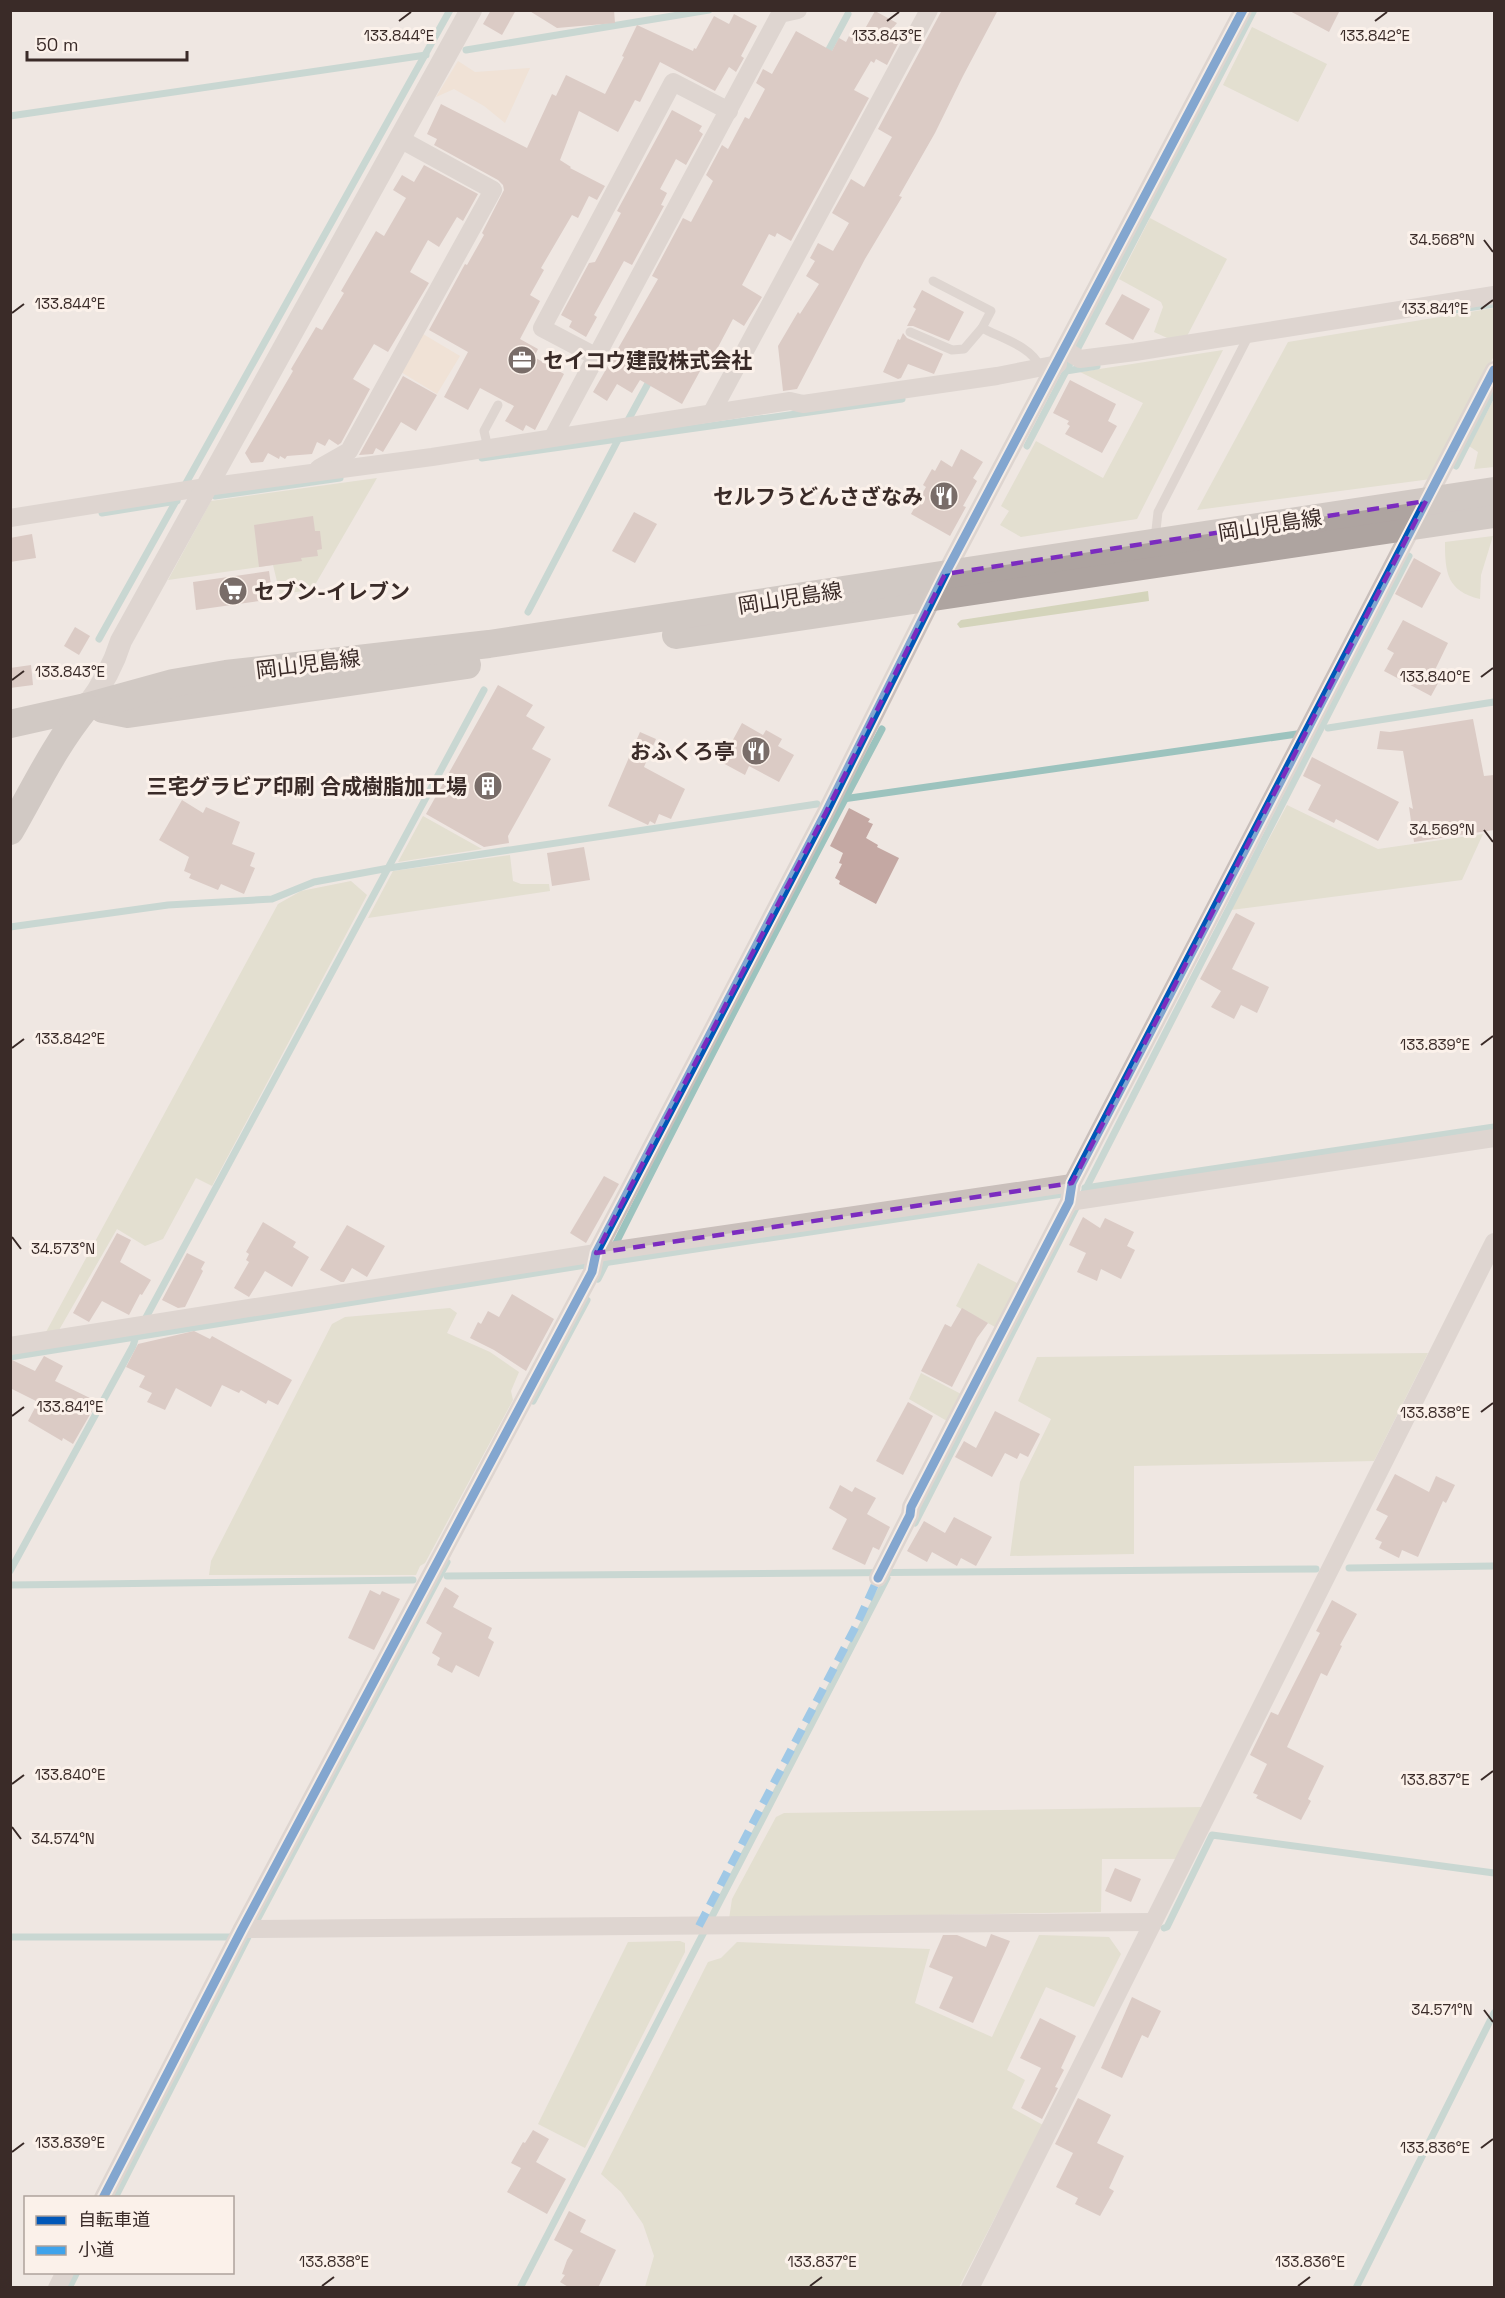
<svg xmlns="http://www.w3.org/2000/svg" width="1505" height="2298" font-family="'Space Grotesk','Noto Sans JP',sans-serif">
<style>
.green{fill:#d4d4bb}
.sand{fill:#f1dbc7}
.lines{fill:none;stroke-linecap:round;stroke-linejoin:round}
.stream{stroke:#9cc3be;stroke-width:7}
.building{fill:#c4a8a3}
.service{stroke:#c9bfbb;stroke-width:9}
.minor{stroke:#c9bfbb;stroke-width:18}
.tertiary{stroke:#c9bfbb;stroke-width:22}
.primary{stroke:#aea4a0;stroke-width:28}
.quiet{stroke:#3fa3eb;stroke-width:8;stroke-dasharray:15 8;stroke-linecap:butt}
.cycleway-casing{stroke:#fbf1ea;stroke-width:13}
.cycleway{stroke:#0057b8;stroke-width:9}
.marked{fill:none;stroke:#7b2cbf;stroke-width:4.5;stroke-dasharray:12 8;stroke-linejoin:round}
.ticks{fill:none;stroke:#3a2b28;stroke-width:2}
.labels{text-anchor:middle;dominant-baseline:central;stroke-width:6;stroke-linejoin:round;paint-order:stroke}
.poi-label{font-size:21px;font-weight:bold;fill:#3a2b28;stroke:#fbf1ea;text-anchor:end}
.street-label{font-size:21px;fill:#3a2b28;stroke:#fbf1ea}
.ticks-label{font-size:15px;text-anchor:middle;fill:#3a2b28;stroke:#fbf1ea;stroke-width:6;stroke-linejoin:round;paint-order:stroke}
</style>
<rect width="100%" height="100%" fill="#efe7e2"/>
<g class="green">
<path d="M1252 27 1327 64 1298 122 1223 85Z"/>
<path d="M1150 218 1227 259 1185 340 1174 341 1154 332 1163 307 1161 302 1119 279Z"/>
<path d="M1494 308V356L1431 479 1197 510 1288 342Z"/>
<path d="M1223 350 1137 519 1021 537 1000 525 1009 511 1001 506 1036 441 1103 478 1143 403 1080 372Z"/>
<path d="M1494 399V467L1474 469 1478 452 1469 446Z"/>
<path d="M377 478 312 590 280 594 273 565 168 580 211 501Z"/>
<path d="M1493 536 1481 575 1480 599C1447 591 1445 573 1445 542Z"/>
<path d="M1148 591 1149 601 960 628 957 624 961 620Z"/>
<path d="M1287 805 1378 849 1483 834 1462 880 1231 910Z"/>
<path d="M423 816 482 849 398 862Z"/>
<path d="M510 855 513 881 521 884H549L550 891 368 918 393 871Z"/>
<path d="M351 881 367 895 212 1186 196 1178 163 1239 145 1246 117 1229 59 1330 46 1332 278 904 301 891Z"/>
<path d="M978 1263 1019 1284 997 1328 956 1306Z"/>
<path d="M450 1308 457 1313 447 1333 490 1352 519 1372 511 1391 513 1400 425 1563 420 1566 416 1575H209L211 1561 332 1324 345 1317Z"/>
<path d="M1428 1353 1374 1461 1134 1466V1554L1010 1556 1020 1482 1051 1419 1018 1401 1037 1357Z"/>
<path d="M921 1373 961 1394 947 1421 909 1399Z"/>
<path d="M1203 1807 1177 1859H1102L1101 1912 729 1919 732 1899 776 1817 784 1813Z"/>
<path d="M1039 1935 1109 1937 1121 1954 1094 2007 1046 1987 1007 2070 1025 2080 1012 2108 1043 2125 959 2287H645L654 2256 643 2224 621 2192 601 2174 708 1962 721 1958 737 1942 930 1949 915 2003 992 2037Z"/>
<path d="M680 1941 685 1943V1952L585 2148 538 2124 628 1942Z"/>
</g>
<g class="sand">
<path d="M458 61 475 72 530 68 505 123 484 106 454 89 436 97Z"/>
<path d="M423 334 460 356 437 394 401 372Z"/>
</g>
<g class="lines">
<g class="stream">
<path d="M466 50 709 10"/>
<path d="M825 57 848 14"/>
<path d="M10 116 426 55"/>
<path d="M1454 310 1494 304"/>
<path d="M1066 371 1097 366"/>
<path d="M626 424 651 378"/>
<path d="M1027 446 1254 10"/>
<path d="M482 458 902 399"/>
<path d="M1456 466 1494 391"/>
<path d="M215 496 340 478"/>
<path d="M102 513 177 501"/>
<path d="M528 612 620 436"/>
<path d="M99 639 450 10"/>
<path d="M1328 728 1494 702"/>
<path d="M843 799 1297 734"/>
<path d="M10 927 168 905 272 899 314 882 389 868 817 804"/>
<path d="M1085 1188 1494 1127"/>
<path d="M603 1263 1069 1193"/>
<path d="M598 1279C690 1094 786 911 882 729"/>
<path d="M143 1323 484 690"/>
<path d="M10 1357 592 1264"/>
<path d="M533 1401 587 1300"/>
<path d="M915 1523 1409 556"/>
<path d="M1349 1568 1494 1566"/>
<path d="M10 1571 133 1346 136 1336"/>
<path d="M447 1576 1316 1569"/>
<path d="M10 1585 413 1580"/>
<path d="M1164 1928 1167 1927 1212 1835 1494 1873"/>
<path d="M10 1937H229"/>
<path d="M115 2198 248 1937 447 1562"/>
<path d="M69 2288 77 2272"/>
<path d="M520 2288 887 1578"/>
<path d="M1356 2288 1494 2013"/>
</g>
</g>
<g class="building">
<path d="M491 10H516L502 35 483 24Z"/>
<path d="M528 10H614L615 23 557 28Z"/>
<path d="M942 10H998L963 76 935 133 899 196 902 197 865 259 797 389 783 391 778 346 798 312 800 314 819 284 806 276 815 261 810 258 818 243 833 251 849 223 832 213 851 179 864 187 892 137 878 129Z"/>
<path d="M1288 10H1340L1329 32Z"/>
<path d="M875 11 897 23 893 28 903 34 887 65 876 59 874 63 871 61 854 90 869 98 791 241 777 233 775 237 769 234 742 285 762 297 744 326 733 319 717 349 729 356 721 372 705 362 682 404 640 380 632 393 617 384 607 401 593 392 658 279 652 276 683 218 691 222 713 181 706 175 722 145 728 149 745 117 749 119 765 89 756 83 763 69 772 74 796 31 832 51 839 38 846 42 849 36 858 41Z"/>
<path d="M734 14 757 26 741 56 744 58 736 72 729 67 715 91 660 62 640 102 635 100 618 132 579 111 560 160 571 167 570 168 605 186 597 200 589 196 578 218 572 215 541 268 544 270 530 295 540 301 520 339 538 349 534 357 564 374 535 430 526 425 523 431 505 421 514 406 480 388 468 410 444 397 468 352 429 330 465 264 467 265 484 235 482 233 504 190 503 185 498 180 434 145 437 139 427 134 441 104 527 148 552 94 556 96 566 75 605 94 624 57 622 56 637 25 693 51 694 48 696 49 714 16 729 24Z"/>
<path d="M672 110 702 126 699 131 703 134 686 165 676 159 660 189 667 193 661 205 664 206 632 265 624 261 594 315 597 317 586 337 569 327 572 321 561 315 589 263 595 262 621 213 617 211Z"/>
<path d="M424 165 478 194 463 221 457 217 439 247 428 240 410 272 429 283 388 352 374 344 353 379 370 389 341 443 338 445 329 439 325 446 317 442 312 454 287 456 285 459 280 456 279 459 268 453 263 462 251 463 245 453 293 371 291 369 316 327 322 330 344 293 341 291 376 231 384 236 406 198 393 190 402 175 414 182Z"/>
<path d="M922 290 964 312 949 341 913 326H907L916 309 913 307Z"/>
<path d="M1122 294 1150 309 1133 340 1105 324Z"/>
<path d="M903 333 907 338 943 354 934 374 908 364 901 378 898 379 883 372 898 339 900 340Z"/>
<path d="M403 376 437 395 416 431 401 422 383 452 376 448 373 454 359 455Z"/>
<path d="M1070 380 1116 404 1108 421 1117 426 1102 453 1065 434 1070 426 1067 424 1069 421 1053 413Z"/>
<path d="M961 449 983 462 973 478 977 481 963 506 966 507 950 536 911 514 926 487 923 485 932 469 935 471 941 460 952 467Z"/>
<path d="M634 512 657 524 635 563 612 551Z"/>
<path d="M313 516 315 531H320L322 549 317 550 318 556 301 558 302 561 259 567 254 525Z"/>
<path d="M32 534 36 558 10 562V538Z"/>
<path d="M1414 558 1441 573 1422 608 1395 594Z"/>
<path d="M269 571 273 599 196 610 193 582Z"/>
<path d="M1403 620 1448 643 1434 672 1442 676 1431 696 1384 671 1394 653 1387 649Z"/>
<path d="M75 627 90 636 79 655 64 646Z"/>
<path d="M31 665 33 685 10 688V668Z"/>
<path d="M498 685 533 705 526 716 545 727 532 749 551 759 508 836 509 843 484 847 426 814Z"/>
<path d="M1473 719 1484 776 1494 775V830L1414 842 1409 807 1413 809 1403 751 1377 749 1380 731 1390 732Z"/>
<path d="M742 723 763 735 766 730 782 739 778 746 794 755 779 782 749 766 745 775 721 762Z"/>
<path d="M640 732 656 739 644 767 685 789 671 819 659 814 655 824 650 821 648 825 608 806Z"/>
<path d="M1312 757 1399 802 1378 841 1336 819 1334 823 1308 810 1321 785 1303 776Z"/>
<path d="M182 800 203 813 206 807 240 822 232 844 255 853 250 866 255 868 244 894 221 884 218 890 189 878 191 874 184 871 189 857 159 840Z"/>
<path d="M849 808 870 819 868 822 873 824 866 838 878 845 877 847 899 858 876 904 839 884 840 881 835 878 842 864 839 863 843 853 830 846Z"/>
<path d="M584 847 590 880 552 886 547 853Z"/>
<path d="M1236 913 1255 923 1232 969 1269 987 1257 1013 1241 1005 1234 1019 1211 1007 1221 991 1200 979Z"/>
<path d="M604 1176 619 1184 586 1243 570 1233Z"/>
<path d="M1083 1217 1100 1228 1105 1218 1134 1232 1127 1246 1135 1250 1121 1279 1101 1269 1097 1281 1077 1272 1086 1253 1069 1245Z"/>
<path d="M263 1222 296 1242 293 1247 309 1257 292 1287 265 1271 249 1297 234 1288 249 1262 246 1260 249 1254 246 1252Z"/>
<path d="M347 1225 385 1246 367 1277 352 1268 344 1282H341L320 1270Z"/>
<path d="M117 1233 131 1240 120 1262 151 1280 142 1295 140 1294 129 1315 102 1301 89 1322 73 1313Z"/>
<path d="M187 1253 205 1262 201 1269 203 1271 185 1307 178 1308 162 1300Z"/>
<path d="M512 1294 554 1319 526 1371 494 1350 470 1338 478 1322 481 1324 488 1311 499 1317Z"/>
<path d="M962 1308 988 1323 977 1338 952 1387 921 1371 945 1324 951 1327Z"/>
<path d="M194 1331 210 1339 212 1336 292 1380 278 1405 268 1400 266 1404 241 1390 239 1393 222 1385 211 1407 176 1388 165 1410 147 1402 152 1393 139 1387 145 1376 126 1367 138 1344Z"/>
<path d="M44 1356 63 1366 55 1381 92 1399 87 1409 92 1411 73 1444 63 1438 62 1441 28 1421 38 1402 10 1388V1359L35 1371Z"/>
<path d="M908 1402 933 1416 903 1475 876 1461Z"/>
<path d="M995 1411 1040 1434 1028 1457 1020 1453 1017 1459 1005 1453 992 1477 955 1457 964 1441 976 1448Z"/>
<path d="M1395 1474 1429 1492 1436 1476 1455 1485 1446 1503 1443 1501 1418 1557 1402 1550 1399 1558 1379 1548 1382 1542 1375 1539 1388 1516 1376 1510Z"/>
<path d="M840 1485 852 1492 855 1487 876 1498 867 1514 890 1527 879 1550 873 1547 865 1565 832 1549 847 1519 829 1508Z"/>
<path d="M954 1517 992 1537 976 1566 961 1558 957 1566 932 1552 927 1562 907 1551 924 1521 945 1533Z"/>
<path d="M445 1587 459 1596 453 1607 492 1628 488 1638 494 1642 479 1677 456 1665 452 1673 437 1665 440 1658 432 1653 442 1633 426 1623Z"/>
<path d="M370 1590 380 1595 382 1591 400 1599 374 1650 348 1638Z"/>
<path d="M1332 1600 1357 1614 1340 1645 1342 1646 1327 1676 1321 1673 1287 1747 1324 1766 1308 1799 1311 1801 1301 1820 1256 1798 1258 1795 1253 1793 1267 1764 1250 1755 1271 1712 1278 1715 1320 1633 1316 1631Z"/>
<path d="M1115 1868 1141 1879 1131 1902 1105 1891Z"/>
<path d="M991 1934 1010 1941 973 2023 939 2008 953 1977 929 1967 943 1935H957L986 1947Z"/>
<path d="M1132 1997 1161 2011 1148 2038 1142 2035 1122 2078 1101 2068Z"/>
<path d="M1040 2018 1076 2036 1061 2068 1064 2070 1055 2087 1058 2088 1042 2119 1021 2108 1041 2068 1020 2058Z"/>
<path d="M1078 2098 1111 2115 1097 2143 1124 2156 1109 2188 1114 2191 1100 2216 1075 2204 1078 2198 1056 2187 1073 2153 1055 2144Z"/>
<path d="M533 2130 549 2139 536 2162 566 2179 547 2214 507 2192 521 2168 511 2163 523 2142 525 2143Z"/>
<path d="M569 2211 586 2220 580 2232 616 2250 598 2288H570L560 2282 565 2275 562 2274 567 2260 573 2250 554 2240Z"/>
</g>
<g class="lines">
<g class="service">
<path d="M933 281 991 311 982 328"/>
<path d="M910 332 952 350 964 349 982 328C1001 338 1031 346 1040 367"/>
<path d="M488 448 484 431 498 405"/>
<path d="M1155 539 1158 512 1249 335"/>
</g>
<g class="minor">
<path d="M1065 350 1080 359 1135 352 1494 295"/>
<path d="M597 357 542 328 673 82 729 111"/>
<path d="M712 412 929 10"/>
<path d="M553 437 780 14 798 10"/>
<path d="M319 468 349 451 493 190 400 139"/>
<path d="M10 518 206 487 432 457 790 401 803 404 997 376 1058 364"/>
<path d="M1069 1202 1494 1138"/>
<path d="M10 1346 596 1253 1072 1183"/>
<path d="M878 1578 910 1515 911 1507 1069 1202 1072 1183 1494 370"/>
<path d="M242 1929 1152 1922"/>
<path d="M103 2198 242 1929 592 1272 596 1253 825 814 945 574 1243 10"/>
<path d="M57 2288 65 2272"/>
<path d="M970 2288 1494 1242"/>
</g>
<path class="tertiary" d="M86 707C102 686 113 667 121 641L471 10"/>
<g class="primary">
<path d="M676 635 1494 514"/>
<path d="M103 709 128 714 467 665"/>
<path d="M10 724 86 707 173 683 226 674 489 644 1494 491"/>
<path d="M10 831C35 788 54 746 86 707"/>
</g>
<path class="quiet" d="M699 1926 857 1624 878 1578"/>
<g class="cycleway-casing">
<g id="cycleway">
<path d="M878 1578 910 1515 911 1507 1069 1202 1072 1183 1494 370"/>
<path d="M103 2198 242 1929 592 1272 596 1253 825 814 945 574 1243 10"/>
</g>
</g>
<use href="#cycleway" class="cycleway"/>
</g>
<path d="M0 0H1505V2298H0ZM1426 501 1072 1183 596 1253 825 814 945 574Z" fill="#efe7e2" fill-opacity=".55" fill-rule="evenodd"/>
<path class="marked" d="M1426 501 1072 1183 596 1253 825 814 945 574Z"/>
<path class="ticks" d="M399 21 411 12M887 21 899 12M1375 21 1387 12M1484 240 1493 252M1481 309 1493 300M12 313 24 304M1481 677 1493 668M12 680 24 671M1484 830 1493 842M1481 1045 1493 1036M12 1048 24 1039M12 1237 21 1249M1481 1412 1493 1403M12 1416 24 1407M1481 1780 1493 1771M12 1784 24 1775M12 1827 21 1839M1484 2010 1493 2022M1481 2148 1493 2139M12 2152 24 2143M322 2286 334 2277M810 2286 822 2277M1298 2286 1310 2277"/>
<defs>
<g id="office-disc" transform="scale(1.5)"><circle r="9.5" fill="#796d69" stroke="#fbf1ea"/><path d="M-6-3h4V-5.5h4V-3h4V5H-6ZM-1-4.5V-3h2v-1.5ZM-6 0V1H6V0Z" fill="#fff"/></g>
<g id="restaurant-disc" transform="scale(1.5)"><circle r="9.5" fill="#796d69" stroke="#fbf1ea"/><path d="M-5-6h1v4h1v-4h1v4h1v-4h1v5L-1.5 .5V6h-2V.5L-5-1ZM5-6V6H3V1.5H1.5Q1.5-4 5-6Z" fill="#fff"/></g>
<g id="supermarket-disc" transform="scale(1.5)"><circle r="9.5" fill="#796d69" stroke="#fbf1ea"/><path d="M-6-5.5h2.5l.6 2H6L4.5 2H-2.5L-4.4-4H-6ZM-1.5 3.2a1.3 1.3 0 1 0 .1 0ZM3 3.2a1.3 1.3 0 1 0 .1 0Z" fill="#fff"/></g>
<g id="building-disc" transform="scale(1.5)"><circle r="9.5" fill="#796d69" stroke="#fbf1ea"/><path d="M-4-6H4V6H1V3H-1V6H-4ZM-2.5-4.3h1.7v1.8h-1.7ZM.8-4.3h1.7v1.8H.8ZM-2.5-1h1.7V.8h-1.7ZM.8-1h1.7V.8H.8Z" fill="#fff"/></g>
</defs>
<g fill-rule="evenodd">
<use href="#office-disc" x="522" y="360"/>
<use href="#restaurant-disc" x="944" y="496"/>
<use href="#supermarket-disc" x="233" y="591"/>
<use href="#restaurant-disc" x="756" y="751"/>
<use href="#building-disc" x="488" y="786"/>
</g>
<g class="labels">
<g class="poi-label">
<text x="543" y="360" text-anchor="start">セイコウ建設株式会社</text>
<text x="923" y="496">セルフうどんさざなみ</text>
<text x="254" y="591" text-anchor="start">セブン-イレブン</text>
<text x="735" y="751">おふくろ亭</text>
<text x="467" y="786">三宅グラビア印刷 合成樹脂加工場</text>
</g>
<g class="street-label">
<text transform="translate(1270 525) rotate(-9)">岡山児島線</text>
<text transform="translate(790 598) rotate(-9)">岡山児島線</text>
<text transform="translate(308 664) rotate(-7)">岡山児島線</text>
</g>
</g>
<g class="ticks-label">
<text x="399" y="41">133.844°E</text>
<text x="887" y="41">133.843°E</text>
<text x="1375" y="41">133.842°E</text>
<text x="1442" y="245">34.568°N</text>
<text x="70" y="309">133.844°E</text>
<text x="1435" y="314">133.841°E</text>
<text x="70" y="677">133.843°E</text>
<text x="1435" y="682">133.840°E</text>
<text x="1442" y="835">34.569°N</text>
<text x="70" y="1044">133.842°E</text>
<text x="1435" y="1050">133.839°E</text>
<text x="63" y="1254">34.573°N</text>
<text x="70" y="1412">133.841°E</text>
<text x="1435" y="1418">133.838°E</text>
<text x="70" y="1780">133.840°E</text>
<text x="1435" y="1785">133.837°E</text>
<text x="63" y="1844">34.574°N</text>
<text x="1442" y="2015">34.571°N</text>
<text x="70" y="2148">133.839°E</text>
<text x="1435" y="2153">133.836°E</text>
<text x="334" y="2267">133.838°E</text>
<text x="822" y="2267">133.837°E</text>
<text x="1310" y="2267">133.836°E</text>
</g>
<rect width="1505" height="2298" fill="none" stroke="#3a2b28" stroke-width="24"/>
<rect x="24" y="2196" width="210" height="78" fill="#fbf1ea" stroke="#aea29c" stroke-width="1.5"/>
<rect x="36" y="2216" width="30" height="9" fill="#0057b8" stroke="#aea29c" stroke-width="1.5"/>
<text x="78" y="2226" font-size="18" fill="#3a2b28">自転車道</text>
<rect x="36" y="2246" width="30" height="9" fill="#3fa3eb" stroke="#aea29c" stroke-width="1.5"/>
<text x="78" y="2256" font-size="18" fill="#3a2b28">小道</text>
<path d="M27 51v9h160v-9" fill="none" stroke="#3a2b28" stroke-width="3"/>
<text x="36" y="51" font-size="18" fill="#3a2b28" stroke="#fbf1ea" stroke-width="4.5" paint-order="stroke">50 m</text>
</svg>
